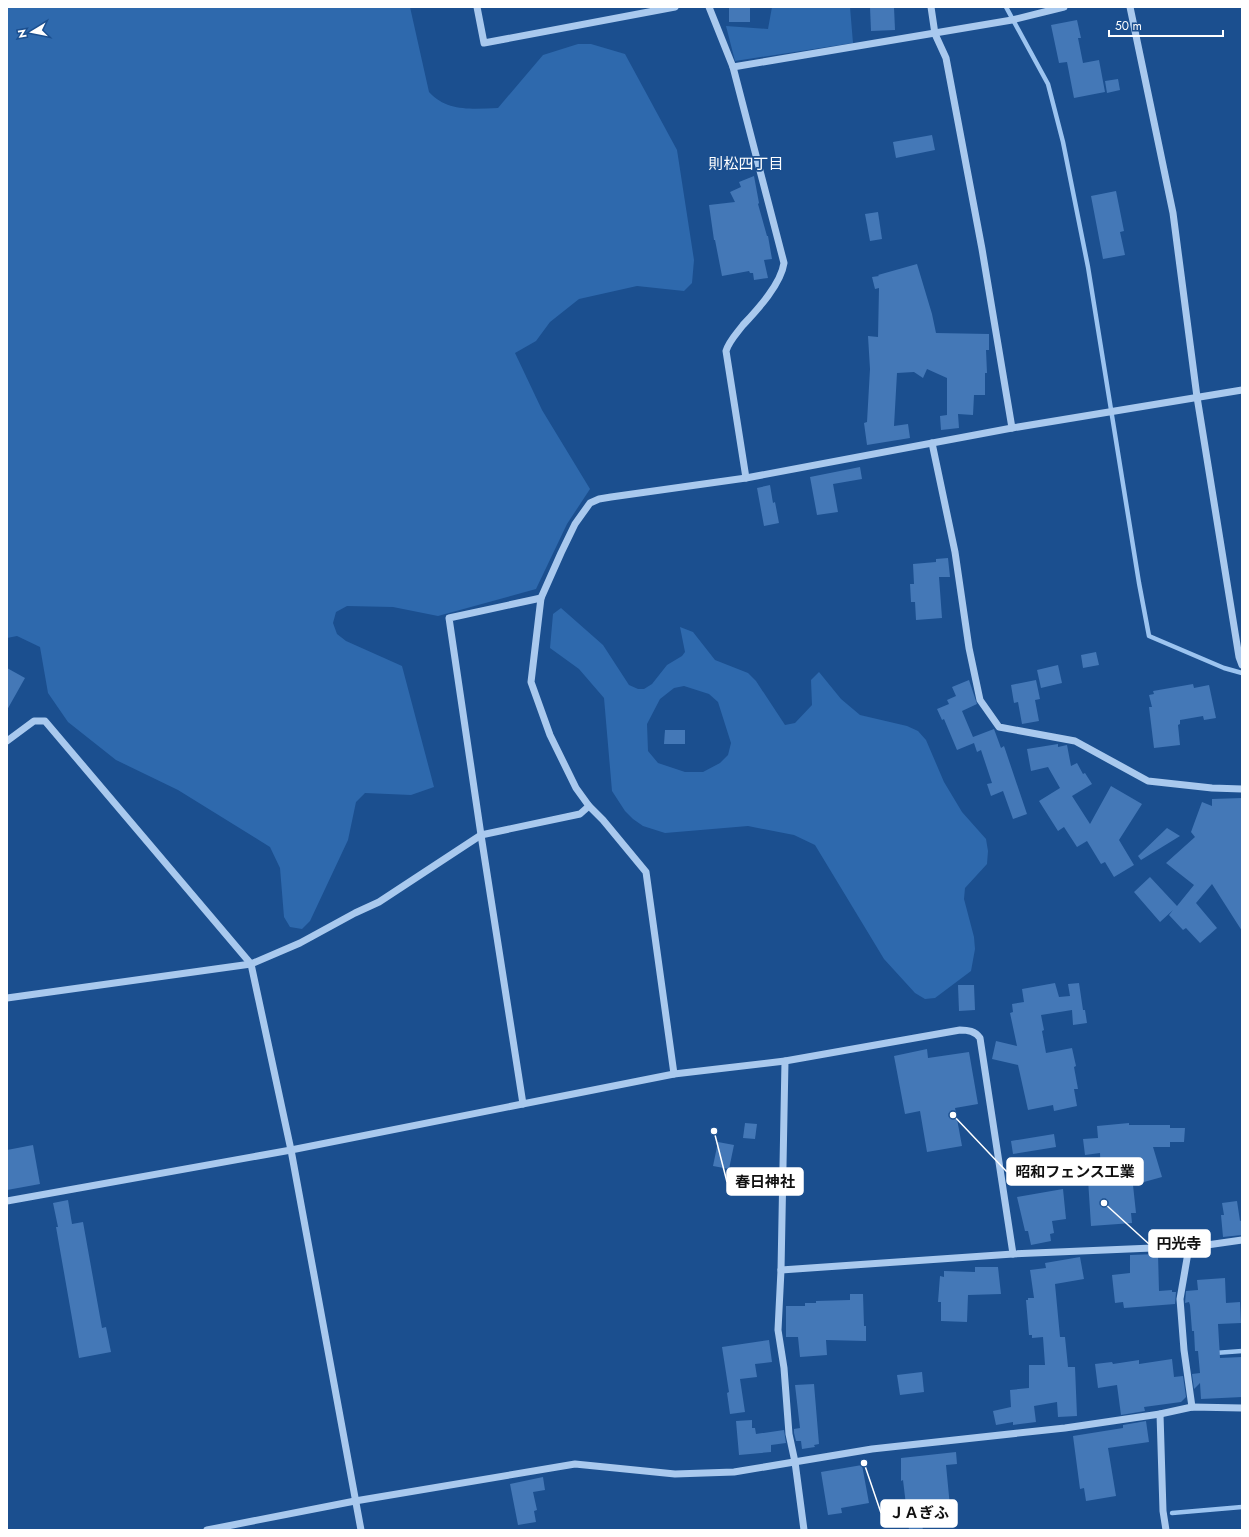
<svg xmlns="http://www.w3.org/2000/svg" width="1249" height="1537" font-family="Jost,'Noto Sans JP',sans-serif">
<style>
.green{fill:#2e69ad;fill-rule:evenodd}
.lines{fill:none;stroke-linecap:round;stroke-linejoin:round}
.stream{stroke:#9cc4f0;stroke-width:4.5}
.building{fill:#4478b7}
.minor{stroke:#a9c9ee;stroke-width:7}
.labels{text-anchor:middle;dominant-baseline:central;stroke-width:3.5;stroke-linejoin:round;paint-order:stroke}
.neighbourhood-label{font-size:15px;fill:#fff;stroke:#1b4f8f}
.leader{fill:none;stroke:#fff;stroke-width:1.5}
.callout-dot{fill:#fff;stroke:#1b4f8f;stroke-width:1.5}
.callout{fill:#fff;stroke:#fff;stroke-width:1.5}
.callout-label{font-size:15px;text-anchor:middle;font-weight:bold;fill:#111}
</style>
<rect width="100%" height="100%" fill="#1b4f8f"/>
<g class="green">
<path d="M7 7H410L429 92C447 112 473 109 498 108L543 55 578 44H591L625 54 677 150 694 260 692 283 684 291 637 286 579 299 550 322 536 341 515 353 542 410 590 489 567 524 536 589 438 616 393 607 347 606 336 612 333 623 337 634 346 641 402 666 434 787 411 795 365 793 356 802 348 840 310 921 302 929 290 927 284 917 280 868 270 847 178 790 116 760 68 722 48 693 40 647 17 636 7 638Z"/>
<path d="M772 7H850L853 43 735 61 726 26 768 29Z"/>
<path d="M561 608 603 645 629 685 638 689H644L652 684 667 665 682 656 685 652 680 627 693 632 715 660 748 673 756 681 785 725 795 723 812 705 811 680 819 672 841 699 860 715 907 726 918 731 926 740 944 782 962 812 986 839 988 851 987 864 965 888 964 899 974 937 975 949 971 971 935 998 925 999 915 993 884 959 815 845 794 835 748 826 665 833 643 826 633 819 625 811 612 791 604 698 579 669 550 648 553 614ZM684 686 709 694 718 702 731 743 728 755 720 763 703 772H685L658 763 648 751 647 724 660 699 674 688Z"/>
</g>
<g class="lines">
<g class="stream">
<path d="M1006 7 1048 84 1063 142 1088 267 1139 583 1149 636 1224 668 1242 673"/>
<path d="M1215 1353 1242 1351"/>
<path d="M1172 1513 1242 1507"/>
</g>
</g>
<g class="building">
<rect x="729" y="7" width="21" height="15"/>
<path d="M870 7H894L895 30 871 31Z"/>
<path d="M1077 20 1081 38H1078L1083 63 1099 60 1105 92 1074 98 1067 62 1059 63 1051 25Z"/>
<path d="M1118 79 1120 90 1107 93 1105 81Z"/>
<path d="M932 135 935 150 896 158 893 142Z"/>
<path d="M754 176 759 203 758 204 767 236H768L772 259 764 260 768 278 754 280 753 273H750L749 271 722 276 715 240H714L709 205 735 202 730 192 741 187 739 182Z"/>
<path d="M1116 191 1124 231 1120 232 1125 255 1103 259 1091 196Z"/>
<path d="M878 212 882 239 870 241 865 214Z"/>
<path d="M917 264 932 314 936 333 989 334V350H986L987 373H985V395H974L973 415 958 414 959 428 941 430 940 416 947 415V378L927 369 923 378 914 372 897 373 894 426 908 424 910 438 867 445 864 423 867 422 870 369 868 336 878 337 879 288 875 289 872 277 879 276 878 275Z"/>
<path d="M860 467 862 479 833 484 838 512 817 515 810 477Z"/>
<path d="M770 485 773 503 775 502 779 523 764 526 757 488Z"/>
<path d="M948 558 950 577H939L942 618 916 620 915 602H911L910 584H914L913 564 936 562V559Z"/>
<path d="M1096 652 1099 665 1083 668 1081 655Z"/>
<path d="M1058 665 1062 683 1041 688 1037 670Z"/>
<path d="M7 668 25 678 7 710Z"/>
<path d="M969 680 977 704 962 711 973 737 994 729 1001 748 1004 746 1027 814 1013 819 1003 791 991 796 987 784 992 783 981 750 977 752 974 743 957 750 944 719 942 720 937 709 949 704 947 700 956 696 952 687Z"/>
<path d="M1036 680 1040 699 1035 700 1039 721 1022 724 1018 702 1014 703 1011 685Z"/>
<path d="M1193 684 1194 688 1209 685 1216 718 1204 720 1203 716 1180 720V724L1178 725 1180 745 1154 748 1149 707H1152L1149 695 1154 694 1153 691Z"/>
<path d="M665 730H685V744H664Z"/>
<path d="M1058 744V747L1067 745 1071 766 1077 763 1083 774 1085 773 1092 784 1072 796 1090 824 1111 786 1142 804 1119 840 1134 865 1114 877 1105 862 1101 864 1087 841 1077 847 1064 827 1058 831 1039 801 1060 788 1048 767 1031 771 1027 749Z"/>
<path d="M1242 798V931L1212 884 1196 903 1217 928 1200 943 1186 928 1183 930 1169 915 1173 910 1160 922 1134 892 1150 877 1177 906 1194 885 1166 863 1195 837 1191 832 1202 802 1212 806V799Z"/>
<path d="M1167 828 1180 836 1141 860 1138 856Z"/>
<path d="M1055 983 1059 997 1070 996 1068 984 1079 983 1083 1010H1085L1087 1023 1073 1025 1072 1010 1041 1015 1044 1030 1042 1031 1046 1053 1072 1048 1076 1066 1074 1067 1078 1089H1074L1077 1106 1054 1111 1053 1105 1028 1110 1018 1065 992 1059 996 1041 1017 1046 1010 1013 1013 1012 1012 1004 1024 1002 1022 989Z"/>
<path d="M958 985H974L975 1010 959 1011Z"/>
<path d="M927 1049 928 1058 969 1052 978 1104 955 1108 962 1146 927 1152 920 1111 905 1114 894 1056Z"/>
<path d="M745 1123 757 1124 755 1139 743 1138Z"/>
<path d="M1129 1123V1125H1170V1128H1185L1184 1142H1170V1147H1153L1162 1177 1133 1185 1136 1213H1131L1132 1223 1091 1226 1088 1179 1101 1178 1100 1153 1085 1155 1083 1139 1098 1138 1097 1126Z"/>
<path d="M1054 1134 1056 1147 1013 1154 1011 1141Z"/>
<path d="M718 1142 734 1145 729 1169 713 1166Z"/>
<path d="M33 1145 40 1184 7 1190V1150Z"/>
<path d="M1063 1189 1066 1219 1052 1221 1054 1233 1050 1234 1051 1241 1031 1245 1028 1231H1025L1017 1197Z"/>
<path d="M68 1200 72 1224 83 1222 102 1328 106 1327 111 1352 79 1358 56 1227H58L53 1203Z"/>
<path d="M1237 1201 1240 1221 1242 1220V1235L1223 1237 1221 1215H1224L1222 1203Z"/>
<path d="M1158 1254 1159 1291 1172 1290V1292H1176L1175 1304 1124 1308 1123 1302 1115 1303 1112 1275 1130 1273V1255Z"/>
<path d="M1080 1257 1084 1279 1055 1284 1060 1337H1065L1068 1367H1075L1077 1416 1058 1417 1057 1402 1034 1406 1036 1422 1013 1425V1422L996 1425 993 1411 1011 1407 1010 1390 1029 1388V1365H1045L1043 1337 1032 1338V1335H1029L1026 1300H1028V1298H1034L1030 1270 1046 1268 1045 1263Z"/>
<path d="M975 1267H998L1001 1294 968 1295 967 1322 941 1321V1302H938L940 1276 944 1277V1271L975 1272Z"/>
<path d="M1225 1278 1226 1303 1240 1302 1241 1323 1218 1324 1220 1358 1242 1357V1397L1201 1399 1200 1383 1194 1389 1192 1374 1200 1373 1198 1351H1195L1194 1331H1192L1190 1305 1189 1302 1185 1303 1186 1291 1198 1290 1197 1280Z"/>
<path d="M850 1294H863L864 1326H866V1341L826 1340 827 1355 800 1357 798 1337H786V1306H805V1303H816V1301L850 1300Z"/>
<path d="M769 1340 772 1362 755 1364 757 1377 740 1379 745 1412 730 1414 727 1393 729 1392 722 1347Z"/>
<path d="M1172 1359 1174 1377 1183 1376 1186 1397 1181 1402 1144 1407 1145 1411 1121 1415 1117 1385 1098 1388 1095 1364 1112 1362 1113 1364 1139 1360V1364Z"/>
<path d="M922 1372 924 1392 900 1395 897 1375Z"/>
<path d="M814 1384 819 1444 814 1445 815 1447 802 1449 801 1441H796L794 1433V1429L800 1428 795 1385Z"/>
<path d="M752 1420V1428H755L756 1434 784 1430 786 1443 771 1445V1452L739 1455 736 1421Z"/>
<path d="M1146 1421 1149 1442 1108 1448 1116 1496 1086 1501 1084 1488 1080 1489 1073 1436 1123 1428V1425Z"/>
<path d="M956 1452 957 1464 946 1465 951 1517 921 1519 923 1530H909L903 1480 901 1481V1458Z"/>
<path d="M862 1465 869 1503 841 1508 842 1513 828 1515 821 1472Z"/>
<path d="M543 1477 545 1490 533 1492 537 1510 534 1511 536 1522 518 1525 510 1484Z"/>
</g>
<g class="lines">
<g class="minor">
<path d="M477 7 484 43 675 7"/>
<path d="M709 7 733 67 784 263C781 284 758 309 743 325 737 333 729 341 726 351L746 478"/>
<path d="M931 7 935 34 946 58 982 249 1012 428"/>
<path d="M1130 7 1173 213 1197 397 1239 657 1242 665"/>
<path d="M733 67 1012 20 1064 7"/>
<path d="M932 443 955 552 969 648 980 700 999 727 1075 741 1148 781 1212 788 1242 789"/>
<path d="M7 741 34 721H45L251 964 291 1150 361 1530"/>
<path d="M7 998 251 964 300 943 355 913 379 902 481 835 580 814 589 806"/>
<path d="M785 1061 781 1270 778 1330 784 1368 789 1434 795 1462 804 1530"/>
<path d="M674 1074 646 872 603 820 589 806 576 788 550 735 531 682 541 598 561 553 575 524 590 503 599 499 611 497 746 478 1012 428 1242 390"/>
<path d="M523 1104 481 835 449 618 541 598"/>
<path d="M7 1201 291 1150 674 1074 785 1061 960 1030C968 1030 975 1031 980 1038L1013 1254"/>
<path d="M1189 1247 1180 1299 1184 1350 1192 1407"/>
<path d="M781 1270 1013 1254 1200 1246 1242 1240"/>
<path d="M1160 1414 1163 1511 1166 1530"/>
<path d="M207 1530 355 1501 575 1464 675 1474 734 1472 872 1449 1065 1428 1160 1414 1192 1407 1242 1408"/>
</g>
</g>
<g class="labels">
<g class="neighbourhood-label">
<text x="746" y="164">則松四丁目</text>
</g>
</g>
<path class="leader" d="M953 1115L1007 1172M714 1131L727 1182M1104 1203L1149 1244M864 1463L881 1513"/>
<g class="callout-dot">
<circle cx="953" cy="1115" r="4"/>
<circle cx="714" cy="1131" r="4"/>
<circle cx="1104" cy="1203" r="4"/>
<circle cx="864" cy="1463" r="4"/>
</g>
<g class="callout">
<rect x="1007" y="1158" width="136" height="27" rx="4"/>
<rect x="727" y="1168" width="76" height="27" rx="4"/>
<rect x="1149" y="1230" width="61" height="27" rx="4"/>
<rect x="881" y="1500" width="76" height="27" rx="4"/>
</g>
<g class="callout-label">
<text x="1075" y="1177">昭和フェンス工業</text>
<text x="765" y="1187">春日神社</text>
<text x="1179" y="1249">円光寺</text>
<text x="919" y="1518">ＪＡぎふ</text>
</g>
<rect width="1249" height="1537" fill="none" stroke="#ffffff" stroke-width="16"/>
<g transform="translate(32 32) rotate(260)" stroke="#1b4f8f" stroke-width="3" paint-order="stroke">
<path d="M0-3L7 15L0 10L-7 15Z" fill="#ffffff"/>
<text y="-6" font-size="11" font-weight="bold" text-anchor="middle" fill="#ffffff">N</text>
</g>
<path d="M1109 30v6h114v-6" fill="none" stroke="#ffffff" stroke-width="2"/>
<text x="1115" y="30" font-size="12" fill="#ffffff" stroke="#1b4f8f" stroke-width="3" paint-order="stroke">50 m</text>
</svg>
